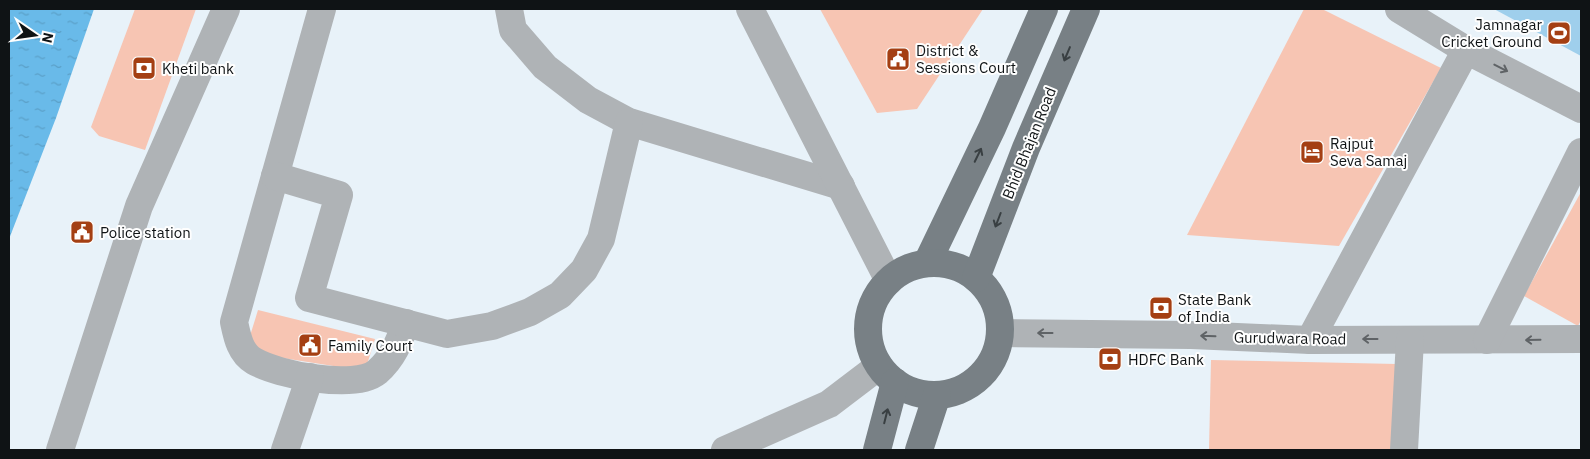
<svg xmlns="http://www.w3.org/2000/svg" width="1590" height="459" font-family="'IBM Plex Sans',sans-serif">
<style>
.garden{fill:#9fcfec}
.water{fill:url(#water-ripples)}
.building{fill:#f7c5b3}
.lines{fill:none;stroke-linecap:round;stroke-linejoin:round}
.minor{stroke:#afb3b6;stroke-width:28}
.major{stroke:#788085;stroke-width:28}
.oneway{stroke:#393f42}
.oneway2{stroke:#5f6366}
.labels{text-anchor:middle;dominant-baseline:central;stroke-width:4;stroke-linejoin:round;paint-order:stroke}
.poi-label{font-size:15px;fill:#0f1315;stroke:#fefefe;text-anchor:start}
.street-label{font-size:15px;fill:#0f1315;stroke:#fefefe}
</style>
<defs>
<pattern id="water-ripples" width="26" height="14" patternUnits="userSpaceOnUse" patternTransform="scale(1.25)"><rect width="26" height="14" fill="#69bae9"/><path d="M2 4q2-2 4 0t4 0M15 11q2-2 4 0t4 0" fill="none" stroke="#5a9fc7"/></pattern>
</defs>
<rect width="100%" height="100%" fill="#e8f2f9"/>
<path class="garden" d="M1494 9H1581V56Z"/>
<path class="water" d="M9 9H94L56 118 9 239Z"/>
<g class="building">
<path d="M135 9H196L145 150 99 136 91 127Z"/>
<path d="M820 9H983L917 109 877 113Z"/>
<path d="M1304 9H1322L1441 68 1339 246 1187 235Z"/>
<path d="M1581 192V320L1578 326 1524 296Z"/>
<path d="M258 310 375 339 365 371 245 352Z"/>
<path d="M1211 360 1397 364 1396 450H1209Z"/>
</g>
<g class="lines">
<g class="minor">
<path d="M322 9 234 322C237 336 240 353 254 361 278 375 355 390 377 372 393 358 399 342 406 323"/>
<path d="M509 9 513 30 545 67 588 100 629 122 841 186"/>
<path d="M750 9 889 281"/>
<path d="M1399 9 1466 50 1581 109"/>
<path d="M275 176 339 195 309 298 447 334 492 326 530 312 560 295 584 270 601 239 629 122"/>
<path d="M1000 333 1191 335 1310 340 1581 339"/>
<path d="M1310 340 1466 50"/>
<path d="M1487 340 1581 152"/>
<path d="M60 450 139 206 226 9"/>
<path d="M285 450 310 377"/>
<path d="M725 450 829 404 879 366"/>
<path d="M1404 450 1410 340"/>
</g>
<g class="major">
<path d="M927 263 992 128 1044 9"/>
<circle cx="934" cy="329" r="66"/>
<path d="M976 278 1026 148 1086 9"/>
<path d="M877 450 895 382"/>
<path d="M919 450 937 395"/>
</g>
</g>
<defs><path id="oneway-shaft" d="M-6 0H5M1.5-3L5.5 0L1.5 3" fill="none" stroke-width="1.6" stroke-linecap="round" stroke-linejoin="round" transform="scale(1.25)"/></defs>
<g class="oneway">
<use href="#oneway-shaft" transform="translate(1067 54) rotate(113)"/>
<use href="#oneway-shaft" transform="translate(978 155) rotate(-64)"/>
<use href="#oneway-shaft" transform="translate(998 220) rotate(111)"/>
<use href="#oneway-shaft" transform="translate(886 416) rotate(-76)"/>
</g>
<g class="oneway2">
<use href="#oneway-shaft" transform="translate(1501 68) rotate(27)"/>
<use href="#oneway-shaft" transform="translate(1045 333) rotate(-180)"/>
<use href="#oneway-shaft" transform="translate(1208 336) rotate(-178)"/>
<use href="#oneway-shaft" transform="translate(1370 339) rotate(-180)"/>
<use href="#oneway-shaft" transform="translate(1533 340) rotate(179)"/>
</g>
<defs>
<g id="stadium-square" transform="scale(1.25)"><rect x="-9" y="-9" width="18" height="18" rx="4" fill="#a43f13" stroke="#fefefe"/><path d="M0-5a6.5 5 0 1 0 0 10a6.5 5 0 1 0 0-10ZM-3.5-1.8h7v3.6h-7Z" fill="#fff"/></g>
<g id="civic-square" transform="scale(1.25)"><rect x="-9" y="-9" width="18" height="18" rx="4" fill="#a43f13" stroke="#fefefe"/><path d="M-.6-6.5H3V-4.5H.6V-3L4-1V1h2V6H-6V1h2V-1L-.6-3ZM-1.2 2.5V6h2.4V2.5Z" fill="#fff"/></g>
<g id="bank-square" transform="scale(1.25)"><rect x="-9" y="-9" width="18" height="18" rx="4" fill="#a43f13" stroke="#fefefe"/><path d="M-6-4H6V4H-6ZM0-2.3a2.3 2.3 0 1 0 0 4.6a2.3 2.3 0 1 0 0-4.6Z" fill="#fff"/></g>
<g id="hotel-square" transform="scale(1.25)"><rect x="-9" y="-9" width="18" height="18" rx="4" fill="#a43f13" stroke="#fefefe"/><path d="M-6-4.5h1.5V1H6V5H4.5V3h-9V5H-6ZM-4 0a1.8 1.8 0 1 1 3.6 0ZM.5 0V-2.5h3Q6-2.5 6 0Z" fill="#fff"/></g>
</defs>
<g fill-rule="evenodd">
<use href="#stadium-square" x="1559" y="33"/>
<use href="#civic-square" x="898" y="59"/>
<use href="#bank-square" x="144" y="68"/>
<use href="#hotel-square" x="1312" y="152"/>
<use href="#civic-square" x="82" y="232"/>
<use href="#bank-square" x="1161" y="308"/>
<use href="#civic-square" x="310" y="345"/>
<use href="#bank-square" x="1110" y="359"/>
</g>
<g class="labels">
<g class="poi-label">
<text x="1542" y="24" text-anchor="end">Jamnagar<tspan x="1542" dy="17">Cricket Ground</tspan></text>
<text x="916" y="50">District &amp;<tspan x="916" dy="17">Sessions Court</tspan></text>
<text x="162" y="68">Kheti bank</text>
<text x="1330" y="143">Rajput<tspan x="1330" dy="17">Seva Samaj</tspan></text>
<text x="100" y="232">Police station</text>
<text x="1178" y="299">State Bank<tspan x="1178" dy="17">of India</tspan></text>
<text x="328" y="345">Family Court</text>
<text x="1128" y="359">HDFC Bank</text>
</g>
<g class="street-label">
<text transform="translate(1029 143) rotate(-68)">Bhid Bhajan Road</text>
<text transform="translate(1290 338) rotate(1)">Gurudwara Road</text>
</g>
</g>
<rect width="1590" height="459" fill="none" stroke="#0f1315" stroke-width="20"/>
<g transform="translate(35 35) rotate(103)" stroke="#fefefe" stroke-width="4" paint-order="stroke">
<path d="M0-4L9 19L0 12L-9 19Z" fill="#0f1315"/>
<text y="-8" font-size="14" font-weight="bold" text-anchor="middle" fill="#0f1315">N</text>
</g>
</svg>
